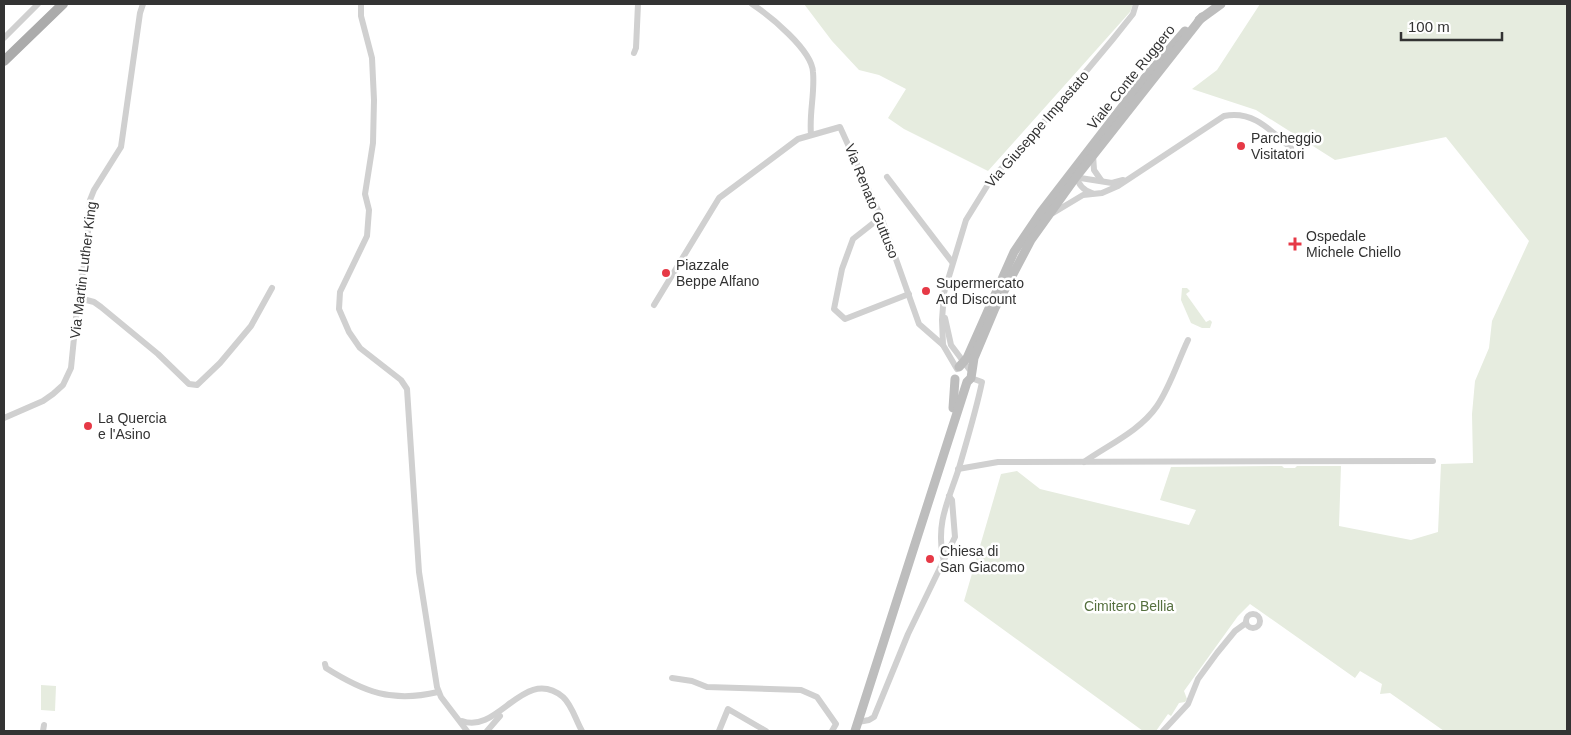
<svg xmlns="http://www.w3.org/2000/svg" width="1571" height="735" font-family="Helvetica,sans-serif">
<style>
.green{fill:#e6ecdf}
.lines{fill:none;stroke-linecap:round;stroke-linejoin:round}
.minor{stroke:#d0d0d0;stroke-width:6}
.secondary{stroke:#bdbdbd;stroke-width:9}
.primary{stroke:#ababab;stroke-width:10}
.poi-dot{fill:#e63946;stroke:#fff;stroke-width:2}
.labels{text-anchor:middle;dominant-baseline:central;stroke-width:5;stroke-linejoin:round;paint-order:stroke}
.street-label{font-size:14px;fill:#333;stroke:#fff}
.poi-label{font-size:14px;fill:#333;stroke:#fff;text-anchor:start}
.park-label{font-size:14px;fill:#56703f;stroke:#fff}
</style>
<rect width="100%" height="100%" fill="#fff"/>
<g class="green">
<path d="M804 4H1133L1130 12 988 171 904 129 888 118 906 89 879 75 859 70 832 41Z"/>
<path d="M1260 4H1567V731H1444L1390 693 1380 694 1382 684 1360 671 1355 678 1250 604 1238 616 1184 691 1187 699 1185 702 1179 703 1171 716 1168 714 1156 731H1143L964 601 1001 474 1017 471 1040 489 1189 525 1196 510 1160 500 1171 467 1282 466 1284 468H1295L1297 466H1341L1339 526 1411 540 1438 532 1441 464 1473 463 1472 414 1475 381 1489 348 1492 321 1529 241 1446 137 1335 160 1256 110 1192 89 1217 70Z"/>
<path d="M1182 288H1187L1190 291 1186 294 1206 322 1210 320 1212 322 1210 328H1202L1191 323 1181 300Z"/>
<path d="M41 685 56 686 55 711 41 710Z"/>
</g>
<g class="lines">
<g class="minor">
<path d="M361 4V16L372 58 374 100 373 143 365 194 369 210 367 236 340 292 339 309 349 332 360 348 401 380 407 389 419 572 437 687 441 697 467 731"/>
<path d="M752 4C770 16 812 50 813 72 815 93 809 114 811 134"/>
<path d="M4 38 38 4"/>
<path d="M634 53 636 48 638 4"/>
<path d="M1093 155 1094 170 1101 180"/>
<path d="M1077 176C1078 185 1083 190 1092 193"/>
<path d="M887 177 952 262"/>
<path d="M1074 177 1112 183 1123 180"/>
<path d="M1053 213 1083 195 1102 193 1118 186 1224 116C1253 110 1270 130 1291 148"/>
<path d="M881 217 853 239 842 269 834 309 845 319 909 294"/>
<path d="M79 298 94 302 101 307 158 354 189 384 197 385 220 363 251 326 272 288"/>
<path d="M654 305 719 198 798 139 840 127 881 217 919 324 943 345"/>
<path d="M945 318 951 345 969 369"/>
<path d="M957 369 943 345 942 320 944 293 966 220 992 178 1027 142 1113 39 1133 14 1136 4"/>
<path d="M4 418 43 401 53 394 63 385 71 368 77 308 87 247 90 200 94 190 121 147 140 13 143 4"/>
<path d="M1084 462C1108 445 1140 431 1157 406 1170 387 1178 361 1188 340"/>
<path d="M958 469 998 462 1433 461"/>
<path d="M943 558C936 522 948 502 959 468 967 440 976 411 982 382L971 378"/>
<circle cx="1253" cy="621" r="7"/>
<path d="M325 664 326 668C364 692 392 703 438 692"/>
<path d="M672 678 692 681 707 687 801 690 817 697 836 724 832 731"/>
<path d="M462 721C498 735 524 665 563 697 572 705 576 721 582 731"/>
<path d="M858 722 869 720 874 717 908 634 955 537 952 500 949 496"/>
<path d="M43 731 44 725"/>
<path d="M487 731 500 716"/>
<path d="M719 731 728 709 766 731"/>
<path d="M1163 731 1188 704 1198 679 1217 653 1235 631 1246 623"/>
</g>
<g class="secondary">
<path d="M1199 20 1221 4"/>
<path d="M959 367 967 358 1014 252 1041 212 1139 85 1185 31"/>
<path d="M953 408 955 379"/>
<path d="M855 731 967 382 971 378 974 358 995 308 1031 240 1076 177 1202 17"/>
</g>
<path class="primary" d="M4 61 63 4"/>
</g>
<g class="poi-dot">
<circle cx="1241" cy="146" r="5"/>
<path d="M1292.5 236.5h5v5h5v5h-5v5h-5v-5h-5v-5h5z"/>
<circle cx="666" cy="273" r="5"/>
<circle cx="926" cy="291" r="5"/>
<circle cx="88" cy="426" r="5"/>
<circle cx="930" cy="559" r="5"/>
</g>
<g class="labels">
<g class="street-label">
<text transform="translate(1131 77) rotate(-51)">Viale Conte Ruggero</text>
<text transform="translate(1037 129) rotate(-49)">Via Giuseppe Impastato</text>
<text transform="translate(872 201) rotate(68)">Via Renato Guttuso</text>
<text transform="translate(83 270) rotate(-83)">Via Martin Luther King</text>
</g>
<g class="poi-label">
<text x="1251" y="138">Parcheggio<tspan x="1251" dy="16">Visitatori</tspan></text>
<text x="1306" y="236">Ospedale<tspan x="1306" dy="16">Michele Chiello</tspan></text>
<text x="676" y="265">Piazzale<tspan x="676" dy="16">Beppe Alfano</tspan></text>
<text x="936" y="283">Supermercato<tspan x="936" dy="16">Ard Discount</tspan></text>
<text x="98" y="418">La Quercia<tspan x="98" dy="16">e l'Asino</tspan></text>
<text x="940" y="551">Chiesa di<tspan x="940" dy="16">San Giacomo</tspan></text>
</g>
<g class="park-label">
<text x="1129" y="606">Cimitero Bellia</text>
</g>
</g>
<rect width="1571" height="735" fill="none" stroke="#333333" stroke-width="10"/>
<path d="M1401 32v8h101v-8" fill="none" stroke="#333333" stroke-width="2.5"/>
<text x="1408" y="32" font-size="15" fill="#333333" stroke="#ffffff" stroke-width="4" paint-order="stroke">100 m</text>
</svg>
